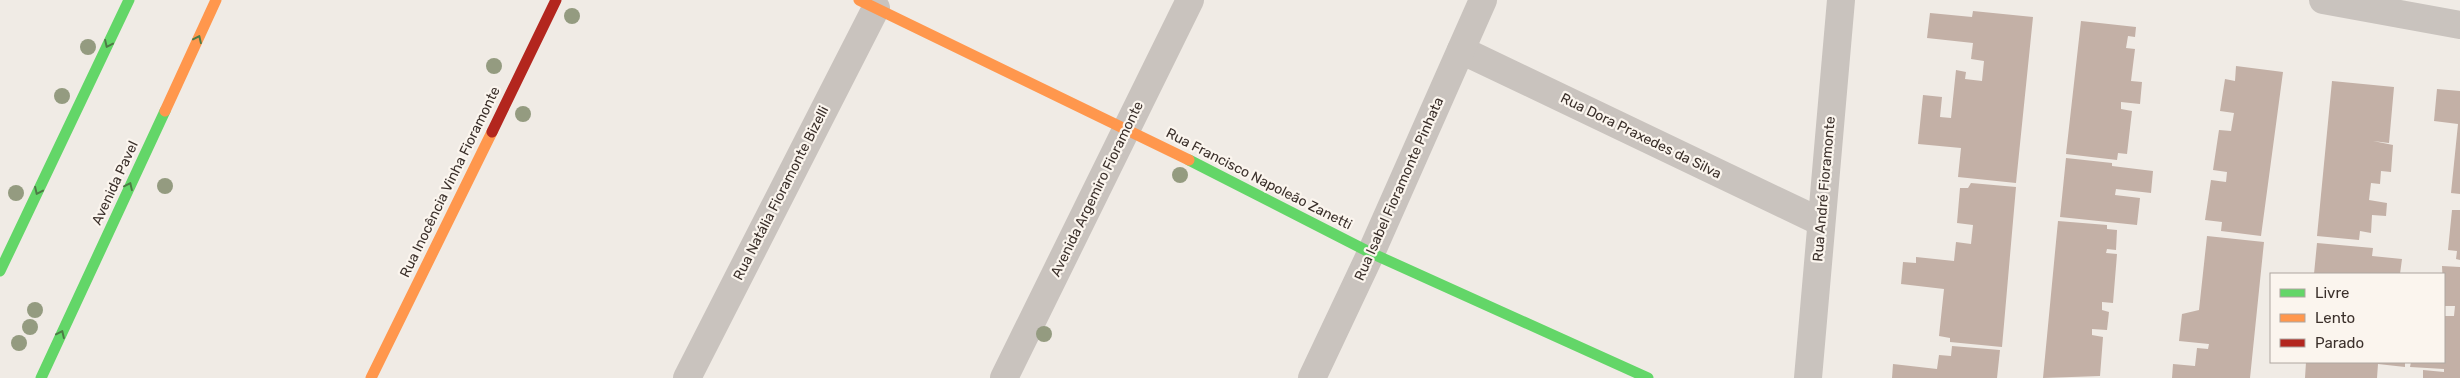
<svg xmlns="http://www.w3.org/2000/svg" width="2460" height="378" font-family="Rubik,sans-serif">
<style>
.building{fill:#c3b0a6}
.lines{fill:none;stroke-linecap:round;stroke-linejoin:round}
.street{stroke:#c9c3be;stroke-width:28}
.fast{stroke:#63d668;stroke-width:11}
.slow{stroke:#ff974d;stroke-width:11}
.jam{stroke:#b3261e;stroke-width:11}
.tree{fill:#949b80}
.oneway{stroke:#4d7b46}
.labels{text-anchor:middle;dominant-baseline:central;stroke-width:4.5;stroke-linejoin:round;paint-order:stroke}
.street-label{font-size:14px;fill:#3b302b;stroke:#fbf5ee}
</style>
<rect width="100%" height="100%" fill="#f0ebe5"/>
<g class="building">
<path d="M1973 11 2033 17 2016 183 1958 177 1961 148 1918 144 1923 95 1942 97 1940 117 1951 118 1956 70 1966 72 1965 79 1982 81 1984 61 1971 59 1973 43 1927 38 1930 13 1972 17Z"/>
<path d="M2081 21 2136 27 2135 37 2128 36 2126 48 2135 49 2131 81 2142 82 2140 104 2121 102V109L2132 111 2127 154 2118 153 2117 160 2066 154Z"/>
<path d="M2236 66 2283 72 2261 236 2221 231 2222 222 2205 220 2211 180 2226 182 2227 172 2213 170 2219 130 2231 131 2234 113 2220 111 2225 79 2235 81Z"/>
<path d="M2332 81 2394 87 2389 143 2373 141 2393 145 2391 172 2381 171 2380 184 2371 183 2369 200 2387 203 2386 216 2372 215 2371 233 2360 231 2359 240 2317 236Z"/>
<path d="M2437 89 2460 91V194L2451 193 2458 124 2434 121Z"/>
<path d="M2066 158 2112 163V166L2153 171 2151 193 2116 189 2115 195 2140 198 2137 225 2060 217Z"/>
<path d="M1971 183 2016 187 2002 347 1950 342V338L1939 336 1944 289 1901 284 1903 262 1916 263V257L1954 261 1956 242 1971 244 1973 225 1957 223 1960 188H1968Z"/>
<path d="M2452 210H2460V260L2456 259 2457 251 2448 250Z"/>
<path d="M2058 221 2107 225V229L2117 230 2116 250 2107 249 2106 253 2117 254 2113 303 2102 302V310L2109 312 2107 330 2092 329V335L2103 337 2100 376 2043 378Z"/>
<path d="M2207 236 2264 242 2250 378H2172L2173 364 2195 366 2197 348 2208 349 2209 344 2179 341 2182 314 2199 310Z"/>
<path d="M2317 243 2373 248 2372 256 2402 259 2400 274H2314Z"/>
<path d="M2442 266 2460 267V378H2423V370L2444 372V369L2410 367 2411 362H2444V316H2454L2455 306H2444Z"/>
<path d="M1952 346 2000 350 1997 378H1892L1893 364 1937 369 1939 355 1951 356Z"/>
<path d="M2306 362H2405V367L2378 364 2377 378H2305Z"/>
</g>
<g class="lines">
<g class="street">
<path d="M2323 0 2460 25"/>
<path d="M1461 50 1821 222"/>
<path d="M687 378 876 8"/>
<path d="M1004 378 1190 0"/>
<path d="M1312 378 1371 253 1483 0"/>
<path d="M1808 378 1841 0"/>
</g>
<g class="fast">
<path d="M1189 160 1371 253 1648 378"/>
<path d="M0 271 129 0"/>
<path d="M41 378 165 111"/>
</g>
<g class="slow">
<path d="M859 0 1189 160"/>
<path d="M165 111 216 0"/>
<path d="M371 378 492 132"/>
</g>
<path class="jam" d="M492 132 556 0"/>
</g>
<g class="tree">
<circle cx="572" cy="16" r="8"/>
<circle cx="88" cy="47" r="8"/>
<circle cx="494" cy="66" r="8"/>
<circle cx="62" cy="96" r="8"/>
<circle cx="523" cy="114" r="8"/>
<circle cx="1180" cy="175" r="8"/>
<circle cx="165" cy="186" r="8"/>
<circle cx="16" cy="193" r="8"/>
<circle cx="35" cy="310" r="8"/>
<circle cx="30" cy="327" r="8"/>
<circle cx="1044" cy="334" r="8"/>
<circle cx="19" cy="343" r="8"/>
</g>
<defs><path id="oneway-chevron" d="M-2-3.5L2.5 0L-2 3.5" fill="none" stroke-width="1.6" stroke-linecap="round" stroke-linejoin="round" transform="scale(1.25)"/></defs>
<g class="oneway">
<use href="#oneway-chevron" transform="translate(198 39) rotate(-65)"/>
<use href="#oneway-chevron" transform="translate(108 44) rotate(115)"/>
<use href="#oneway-chevron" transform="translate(129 186) rotate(-65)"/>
<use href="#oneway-chevron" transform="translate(38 191) rotate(115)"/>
<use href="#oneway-chevron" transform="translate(61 334) rotate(-65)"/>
</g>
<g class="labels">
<g class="street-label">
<text transform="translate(1641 136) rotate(26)">Rua Dora Praxedes da Silva</text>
<text transform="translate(1259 179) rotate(27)">Rua Francisco Napoleão Zanetti</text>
<text transform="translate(450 182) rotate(-64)">Rua Inocência Vinha Fioramonte</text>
<text transform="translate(115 183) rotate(-65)">Avenida Pavel</text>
<text transform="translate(1097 189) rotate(-64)">Avenida Argemiro Fioramonte</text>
<text transform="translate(1399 189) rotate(-66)">Rua Isabel Fioramonte Pinhata</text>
<text transform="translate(1824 189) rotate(-85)">Rua André Fioramonte</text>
<text transform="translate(781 193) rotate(-63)">Rua Natália Fioramonte Bizelli</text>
</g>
</g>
<rect x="2270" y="273" width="175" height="90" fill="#fbf5ee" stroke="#aea6a0"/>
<rect x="2280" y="289" width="25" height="8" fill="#63d668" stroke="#aea6a0"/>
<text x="2315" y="298" font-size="15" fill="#3b302b">Livre</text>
<rect x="2280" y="314" width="25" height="8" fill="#ff974d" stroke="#aea6a0"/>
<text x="2315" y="323" font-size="15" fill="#3b302b">Lento</text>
<rect x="2280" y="339" width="25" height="8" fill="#b3261e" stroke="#aea6a0"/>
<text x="2315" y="348" font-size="15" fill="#3b302b">Parado</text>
</svg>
